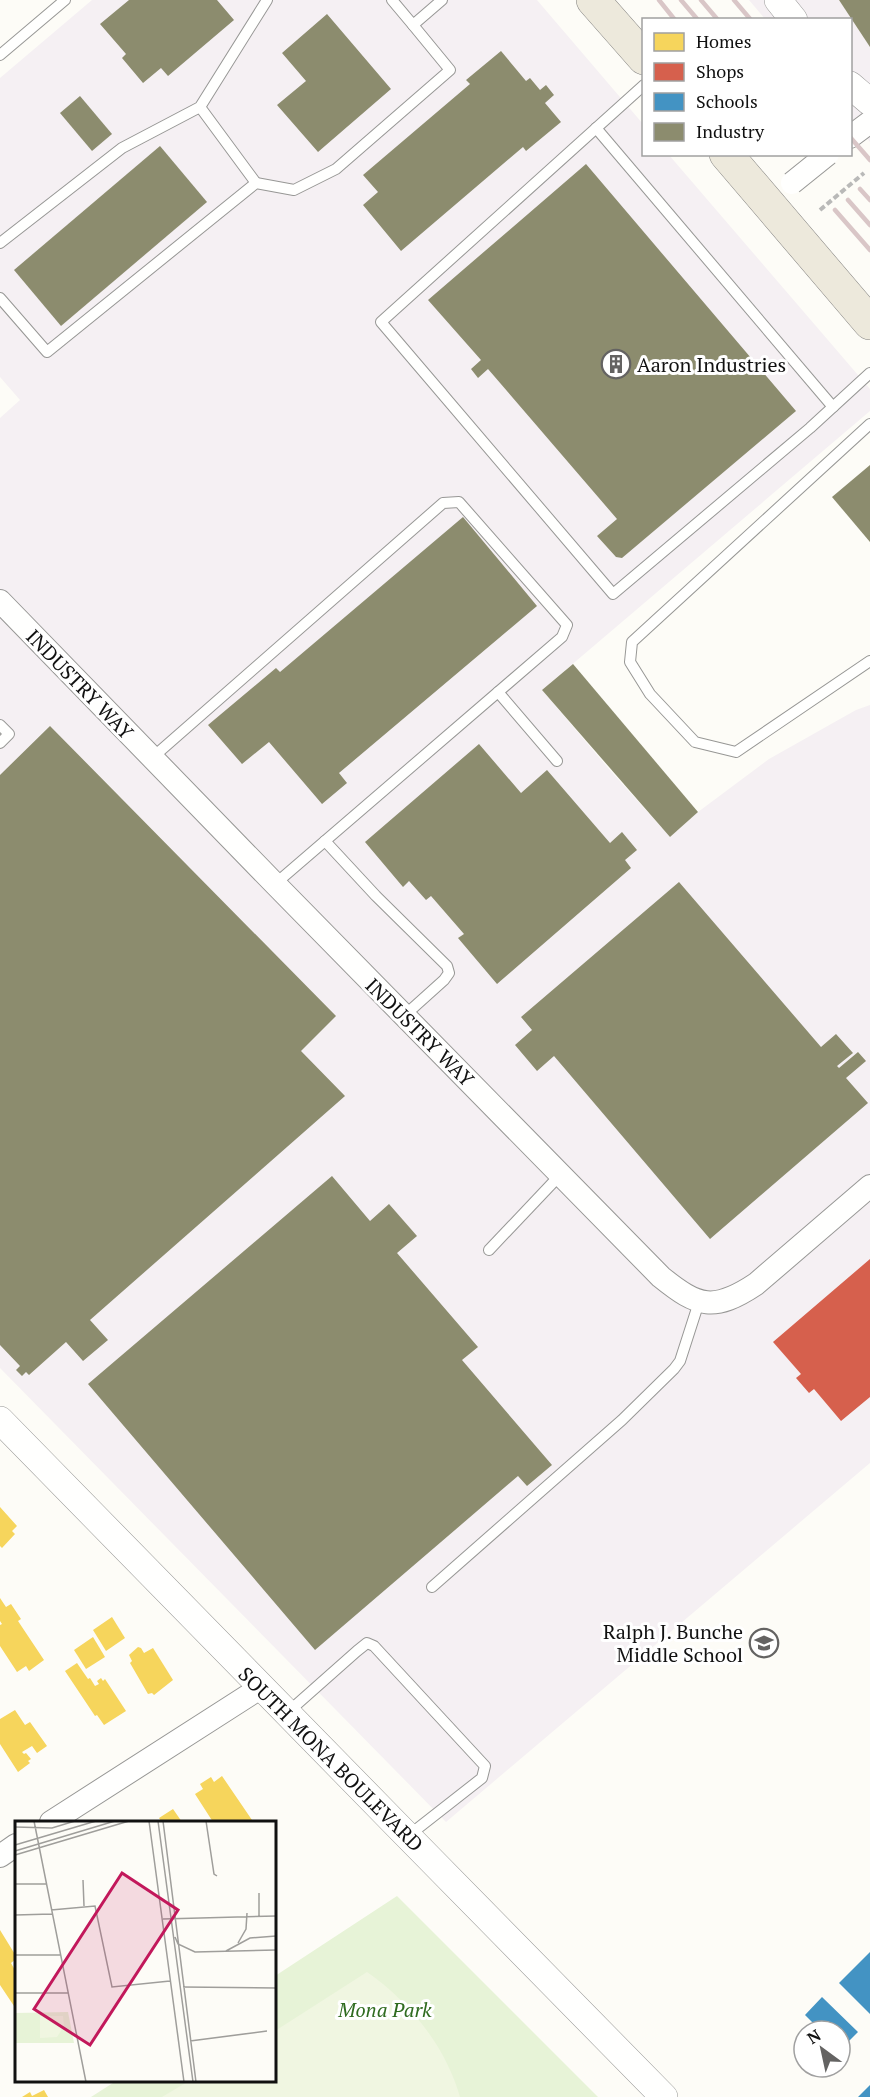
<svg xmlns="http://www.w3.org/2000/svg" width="870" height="2097" font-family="'PT Serif',serif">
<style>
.industrial{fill:#f5f0f3}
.green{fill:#e7f3d7}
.pitch{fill:#f0f6e1}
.homes{fill:#f6d55c}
.shops{fill:#d6604d}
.schools{fill:#4393c3}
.industry{fill:#8c8c6e}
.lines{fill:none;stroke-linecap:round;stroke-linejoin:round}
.service-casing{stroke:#979795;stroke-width:12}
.minor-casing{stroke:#979795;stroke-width:24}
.tertiary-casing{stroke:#979795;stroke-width:28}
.primary-casing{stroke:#858482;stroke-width:34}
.path{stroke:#b9b9b8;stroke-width:4;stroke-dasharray:6 3;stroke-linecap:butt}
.service{stroke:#fffffe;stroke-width:10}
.minor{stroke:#fffffe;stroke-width:22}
.tertiary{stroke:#fffffe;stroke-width:27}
.primary{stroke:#ede9dc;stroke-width:33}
.rail{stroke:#d9c6c7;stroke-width:4.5}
.minor-bridge-casing{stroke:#979795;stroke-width:24;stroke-linecap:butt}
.minor-bridge{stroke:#fffffe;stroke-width:22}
.labels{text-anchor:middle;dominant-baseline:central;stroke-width:6;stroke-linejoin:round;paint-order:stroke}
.poi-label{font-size:20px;fill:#111;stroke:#fff;text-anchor:start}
.street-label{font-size:20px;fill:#111;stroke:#fff}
.park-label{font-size:20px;font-style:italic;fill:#2f6b1f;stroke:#fff}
.inset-road{fill:none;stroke:#9f9e9b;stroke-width:1.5}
.view{fill:#c2185b;fill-opacity:0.15;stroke:#c2185b;stroke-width:3}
.inset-edge{fill:none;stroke:#111;stroke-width:3}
</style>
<rect width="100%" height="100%" fill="#fdfcf7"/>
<g class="industrial">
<path d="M92 0H537L643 124 644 154 669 155 870 389V411L542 690 609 769 670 837 698 812 769 759 856 710 870 705V1463L446 1822 0 1368V418L20 400 0 377V78Z"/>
<path d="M749 0H870V142L851 119 850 20 765 19Z"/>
</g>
<path class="green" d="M397 1896 598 2097H91L116 2081 274 2080 275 1976Z"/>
<path class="pitch" d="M367 1972C409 2001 446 2047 460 2097H162L189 2081 194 2082 197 2080H274L275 2031Z"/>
<g class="homes">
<path d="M0 1507 17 1526 12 1531 15 1534 2 1548 0 1546Z"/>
<path d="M0 1598 6 1607 11 1604 21 1619 18 1621 44 1660 29 1671 26 1666 17 1672 0 1646V1625L2 1624 0 1621Z"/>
<path d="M112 1617 125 1638 106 1651 93 1630Z"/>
<path d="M93 1637 105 1657 86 1669 74 1650Z"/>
<path d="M138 1647 141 1648 144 1653 153 1648 173 1680 154 1695 152 1693 148 1694 130 1663 132 1661 129 1655Z"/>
<path d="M77 1663 88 1679 90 1678 95 1686 99 1684 97 1681 101 1678 103 1681 105 1679 126 1711 104 1725 97 1715 95 1716 65 1671Z"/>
<path d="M15 1710 25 1725 30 1722 47 1746 37 1753 32 1746 22 1752 24 1754 26 1753 31 1759 28 1761 30 1763 18 1772 0 1744V1719Z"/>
<path d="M222 1776 252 1820 248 1822H213L195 1794 203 1789 200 1784 211 1777 214 1782Z"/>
<path d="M173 1809 182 1822H158L161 1821 159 1818Z"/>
<path d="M0 1930 16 1956V1959L11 1963 16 1972V1979L15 1981 16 1983V2005L14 2006 0 1985Z"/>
<path d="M44 2090 48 2097H22L30 2092 32 2096Z"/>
</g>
<path class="shops" d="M870 1259V1397L841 1421 814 1389 809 1393 796 1378 801 1374 773 1342Z"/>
<g class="schools">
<path d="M870 1952V2014L839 1983Z"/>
<path d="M822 1997 858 2032 840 2050V2031H821L805 2015Z"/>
<path d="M870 2085V2097H858Z"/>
</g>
<g class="industry">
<path d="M129 0H217L234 20 168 76 161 68 143 83 122 58 126 54 100 24Z"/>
<path d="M839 0H870V47Z"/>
<path d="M327 14 391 89 318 152 277 105 306 81 282 53Z"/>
<path d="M501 51 526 81 530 78 540 90 546 85 554 95 545 103 561 122 526 151 523 147 401 251 363 205 378 192 363 175 470 84 466 80Z"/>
<path d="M80 96 112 134 92 151 60 113Z"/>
<path d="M160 146 207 202 61 326 14 270Z"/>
<path d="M586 164 796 411 622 558 616 557 597 536 617 519 488 369 478 378 471 369 481 360 428 300Z"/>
<path d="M870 465V542L832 497Z"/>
<path d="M463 517 537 606 339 773 347 783 322 804 269 742 242 764 208 725 276 668 280 672Z"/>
<path d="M573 664 698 812 670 837 542 690Z"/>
<path d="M50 726 336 1016 301 1051 345 1096 90 1320 108 1340 83 1361 66 1342 29 1375 26 1372 22 1376 16 1370 20 1366 0 1345V775Z"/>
<path d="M479 744 521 793 547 770 610 843 622 832 637 850 625 860 631 868 497 984 458 938 464 934 431 896 426 900 409 881 403 887 365 842Z"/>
<path d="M679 882 821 1047 836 1034 853 1053 837 1066 839 1068 858 1052 866 1061 846 1078 868 1103 710 1239 554 1056 537 1071 515 1045 532 1030 521 1017Z"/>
<path d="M332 1176 370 1221 389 1204 417 1236 397 1253 478 1347 462 1360 552 1465 527 1486 518 1476 315 1650 88 1384Z"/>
</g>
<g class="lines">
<g class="service-casing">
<g id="service">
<path d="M392 0 413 25 442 0"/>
<path d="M0 55 65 0"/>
<path d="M644 85 381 322 613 594 810 428 870 373"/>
<path d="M200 107 256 183"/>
<path d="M596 128 833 407"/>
<path d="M0 243 122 148 200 107 267 0"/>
<path d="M0 298 47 352 256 183 294 190 336 169 450 70 413 25"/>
<path d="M870 424 632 642 630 662 650 694 695 742 736 752 870 661"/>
<path d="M498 692 557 761"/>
<path d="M0 725 9 734 0 743"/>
<path d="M152 758 443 503 459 502 567 625 562 637 275 884"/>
<path d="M325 841 376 896 447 966 449 973 444 980 404 1016"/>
<path d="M489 1250 561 1174"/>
<path d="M432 1587 622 1420 674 1369 680 1361 699 1302"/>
<path d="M287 1713 357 1651 367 1643 374 1646 485 1766 482 1778 408 1836"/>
</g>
</g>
<g class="minor-casing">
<g id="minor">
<path d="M850 137 870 122"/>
<path d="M0 601 275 884 661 1277C698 1307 714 1312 756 1284L870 1186"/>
<path d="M51 1822 260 1688"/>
<path d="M0 1856 16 1845"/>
</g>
</g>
<g class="tertiary-casing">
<g id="tertiary">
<path d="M778 0 794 20"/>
<path d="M850 85 870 102"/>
<path d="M0 1420C220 1647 443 1871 664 2097"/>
</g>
</g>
<g class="primary-casing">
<g id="primary">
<path d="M593 0 644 58"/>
<path d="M726 154 870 323"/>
</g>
</g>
<path class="path" d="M820 210 864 173"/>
<use href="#service" class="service"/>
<use href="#minor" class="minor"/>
<use href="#tertiary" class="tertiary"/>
<use href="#primary" class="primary"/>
<g class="rail">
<path d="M659 0 675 20"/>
<path d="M681 0 698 20"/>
<path d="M701 0 718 20"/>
<path d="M734 0 751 20"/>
<path d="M850 137 870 160"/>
<path d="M860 189 870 200"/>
<path d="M848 200 870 225"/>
<path d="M835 210 870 250"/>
</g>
<g class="minor-bridge-casing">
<path id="minor-bridge" d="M792 183 828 154"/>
</g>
<use href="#minor-bridge" class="minor-bridge"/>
</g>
<defs>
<g id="building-ring" transform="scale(1.5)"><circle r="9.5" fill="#fff" stroke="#646362" stroke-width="1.5"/><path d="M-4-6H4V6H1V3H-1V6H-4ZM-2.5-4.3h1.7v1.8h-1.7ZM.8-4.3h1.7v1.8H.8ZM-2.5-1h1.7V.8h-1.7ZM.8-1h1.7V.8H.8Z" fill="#646362"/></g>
<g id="school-ring" transform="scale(1.5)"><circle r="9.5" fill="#fff" stroke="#646362" stroke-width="1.5"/><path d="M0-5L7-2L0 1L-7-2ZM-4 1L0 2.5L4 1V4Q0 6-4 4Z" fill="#646362"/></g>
</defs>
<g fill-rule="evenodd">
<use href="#building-ring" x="616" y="364"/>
<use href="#school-ring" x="764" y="1643"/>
</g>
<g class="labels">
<g class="poi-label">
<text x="637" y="364">Aaron Industries</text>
<text x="743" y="1631" text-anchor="end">Ralph J. Bunche<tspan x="743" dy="23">Middle School</tspan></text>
</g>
<g class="street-label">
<text transform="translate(80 684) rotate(46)">INDUSTRY WAY</text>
<text transform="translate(420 1032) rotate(45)">INDUSTRY WAY</text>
<text transform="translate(331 1759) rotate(45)">SOUTH MONA BOULEVARD</text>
</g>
<g class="park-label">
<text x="385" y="2009">Mona Park</text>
</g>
</g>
<g transform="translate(15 1821)">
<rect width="261" height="261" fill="#fdfcf7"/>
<path d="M53 191 59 222H0V192Z" fill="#e7f3d7"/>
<path d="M25 195H48L49 205 42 216 25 217Z" fill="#f0f6e1"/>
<path class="inset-road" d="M19 0 71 261M134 0 169 261M143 0 178 261M148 0 181 261M191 0 199 53 202 55M0 6 37 7 60 0M0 24 81 0M0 30 100 0M0 34 114 0M68 59 69 85M0 63H31M36 89 80 85 97 166 155 160M0 94 37 93M244 95V72M148 98 261 95M160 116 163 123 180 131 261 129M223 122 231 108 232 92M211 130 235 117 261 115M0 134H45M168 166 261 167M0 172H53M175 220 252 210"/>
<path class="view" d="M107 52 163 89 75 224 19 188Z"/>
<rect width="261" height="261" class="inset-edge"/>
</g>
<rect x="642" y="18" width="210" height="138" fill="#ffffff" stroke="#a0a0a0" stroke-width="1.5"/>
<rect x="654" y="33" width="30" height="18" fill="#f6d55c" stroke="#a0a0a0" stroke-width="1.5"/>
<text x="696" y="48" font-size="18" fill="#111111">Homes</text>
<rect x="654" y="63" width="30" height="18" fill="#d6604d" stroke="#a0a0a0" stroke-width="1.5"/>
<text x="696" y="78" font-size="18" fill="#111111">Shops</text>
<rect x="654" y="93" width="30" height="18" fill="#4393c3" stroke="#a0a0a0" stroke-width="1.5"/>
<text x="696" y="108" font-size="18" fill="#111111">Schools</text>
<rect x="654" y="123" width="30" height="18" fill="#8c8c6e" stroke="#a0a0a0" stroke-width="1.5"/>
<text x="696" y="138" font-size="18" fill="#111111">Industry</text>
<g transform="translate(822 2049) rotate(327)"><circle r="28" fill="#ffffff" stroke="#a0a0a0" stroke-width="1.5"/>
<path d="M0-4.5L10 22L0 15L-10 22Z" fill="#646362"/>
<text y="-9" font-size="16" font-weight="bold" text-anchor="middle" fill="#111111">N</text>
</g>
</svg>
